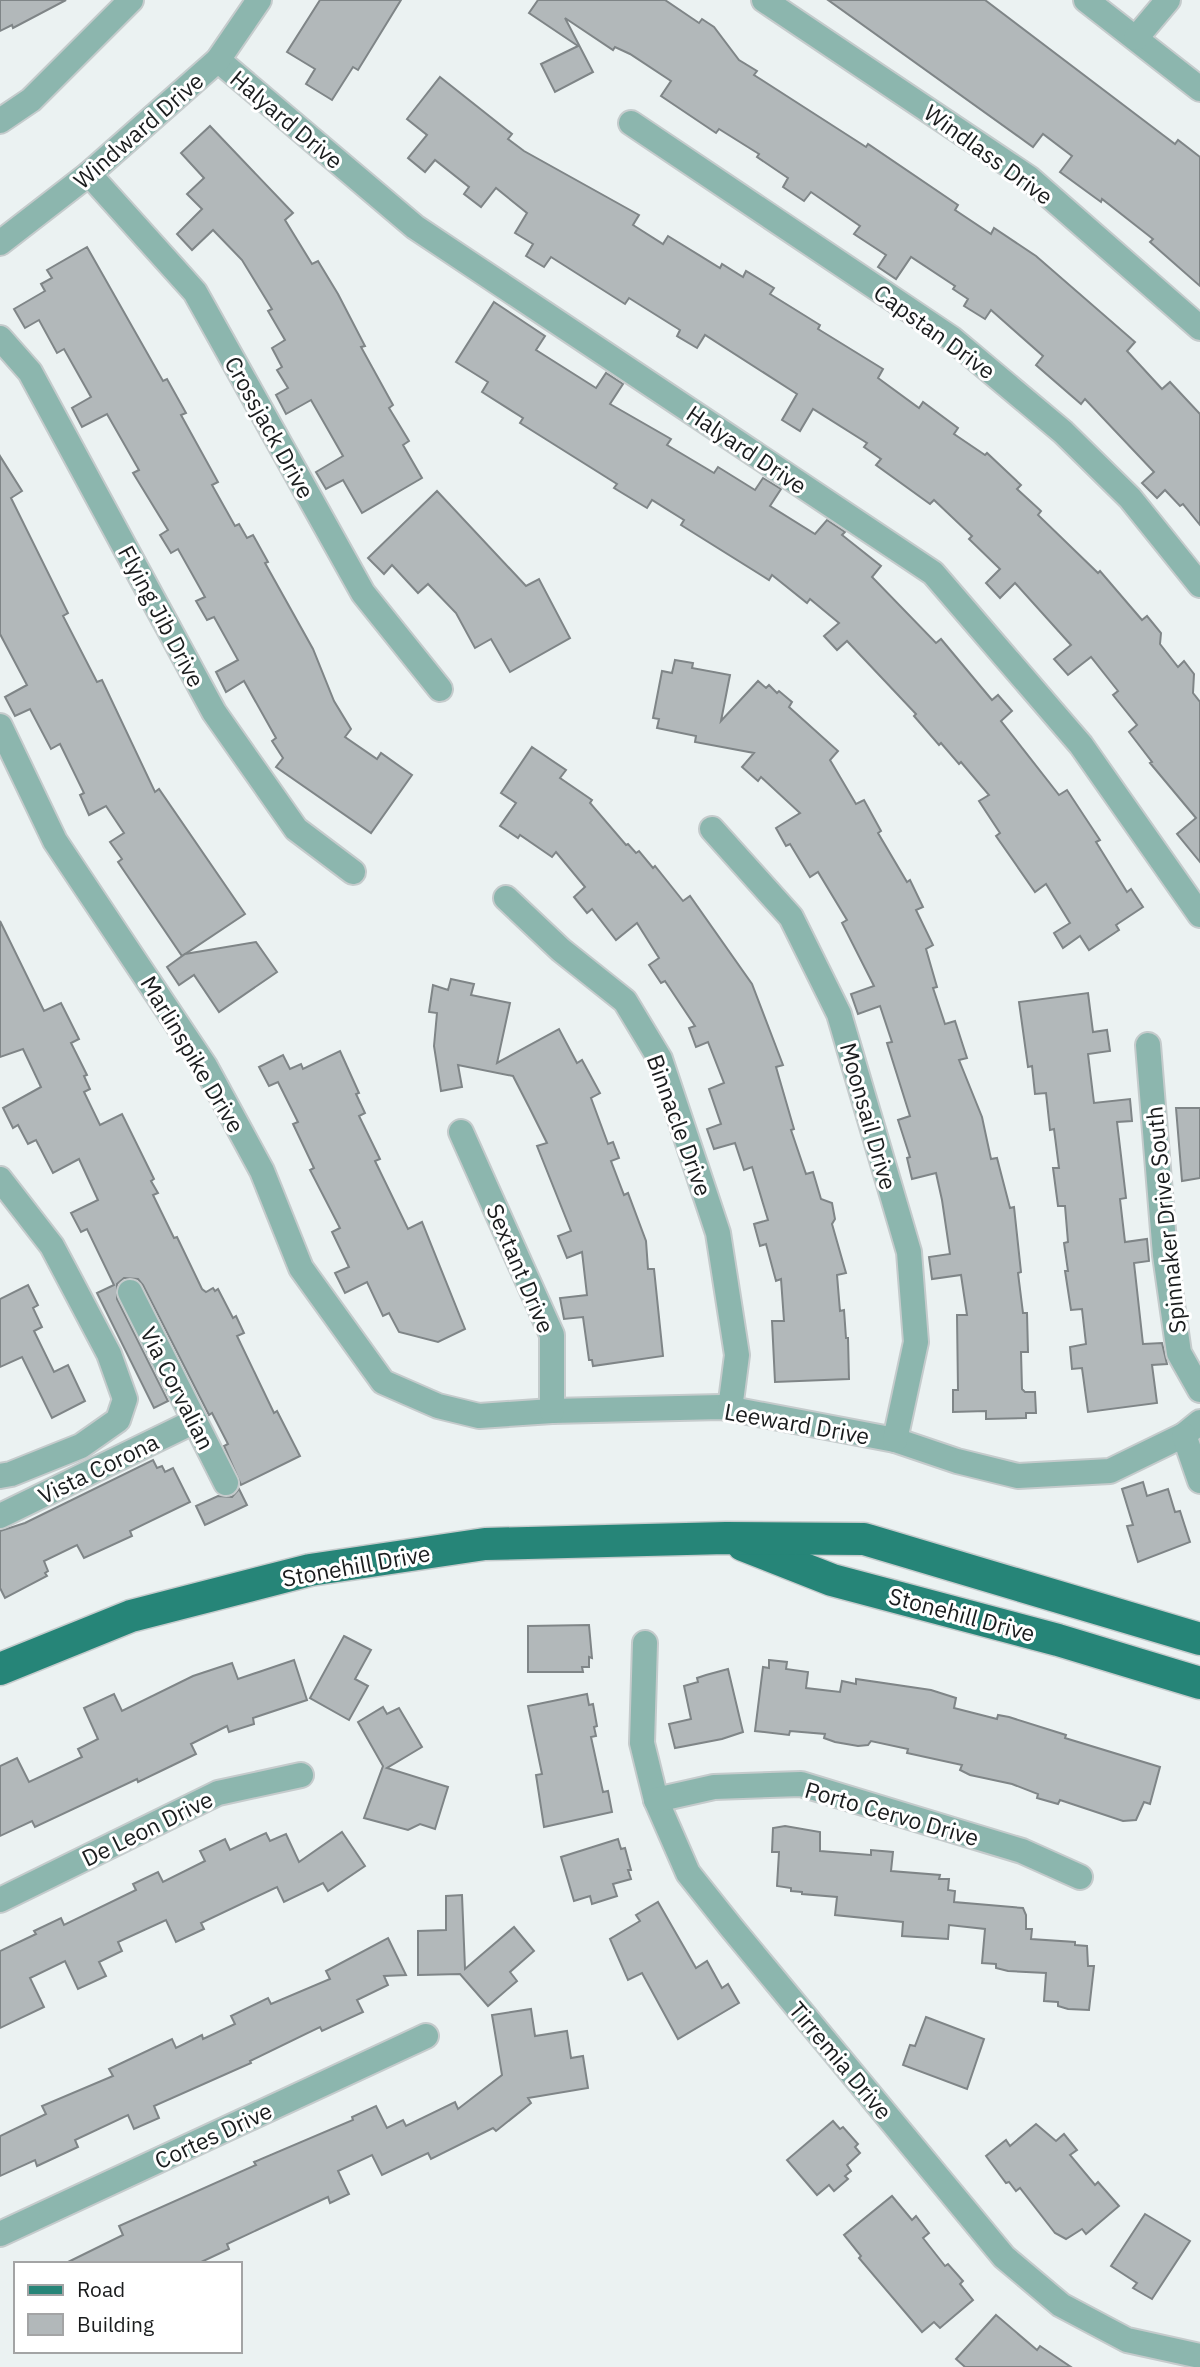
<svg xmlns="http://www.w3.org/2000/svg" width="1200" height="2367" font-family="'IBM Plex Sans',sans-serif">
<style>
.building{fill:#b2b8ba;stroke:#7f8587;stroke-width:2}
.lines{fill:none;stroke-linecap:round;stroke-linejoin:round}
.minor-casing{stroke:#c5cbcc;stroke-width:28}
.major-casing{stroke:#c5cbcc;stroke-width:35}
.minor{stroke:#8cb6ae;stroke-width:24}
.major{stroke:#268578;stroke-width:32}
.labels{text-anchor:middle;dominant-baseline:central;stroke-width:6;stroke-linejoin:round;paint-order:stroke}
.street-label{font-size:23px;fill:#1a1c1d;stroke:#fff}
</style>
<rect width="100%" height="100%" fill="#ebf2f2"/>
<g class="building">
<path d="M0 0H66L13 28 12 25 0 31Z"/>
<path d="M320 0H401L358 70 353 67 332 100 306 84 315 69 287 52Z"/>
<path d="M538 0H665L699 23 702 19 714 27 739 60 757 71 754 75 866 147 868 144 958 205 955 210 991 234 994 228 1036 256 1135 342 1127 351 1162 389 1170 382 1200 414V525L1183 504 1180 506 1165 490 1157 498 1142 483 1154 472 1085 399 1081 404 1036 365 1043 356 991 310 985 319 964 306 968 299 953 289 955 286 911 257 896 279 878 267 886 255 854 234 860 226 811 192 804 201 783 187 788 178 757 157 759 154 719 129 716 133 661 96 671 81 630 54 615 47 613 50 565 18 593 72 555 92 541 64 578 46 529 13Z"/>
<path d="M828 0H985L1163 135 1175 144 1178 140 1200 157V286L1150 242 1153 239 1102 199 1101 202 1060 172 1072 156 1043 134 1033 147Z"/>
<path d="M440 77 512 134 508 139 524 151 639 215 633 225 663 244 668 236 720 268 722 264 743 277 746 271 774 288 770 294 820 325 818 329 883 369 878 378 919 408 923 402 958 428 954 434 985 455 987 453 1021 485 1017 489 1041 511 1038 515 1098 573 1100 571 1142 620 1147 616 1161 633 1160 644 1178 667 1184 661 1194 674 1193 693 1200 702V862L1177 834 1196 818 1150 763 1152 762 1129 732 1137 725 1113 695 1118 691 1091 657 1068 675 1054 659 1071 645 1015 583 1000 598 986 583 1000 569 969 539 972 536 934 500 930 504 876 465 881 459 864 447 867 443 813 409 800 431 782 420 797 394 705 335 697 348 677 336 680 330 629 298 625 304 551 257 544 267 526 256 533 244 515 233 527 213 496 188 481 207 464 194 469 187 435 160 425 172 408 158 427 135 407 119Z"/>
<path d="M210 126 293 213 285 220 312 264 318 261 338 294 365 346 361 347 393 405 389 408 409 441 403 445 422 478 362 513 343 480 326 489 316 472 343 456 311 400 286 414 276 395 288 388 277 370 282 367 272 348 285 340 268 311 272 309 242 260 213 230 192 250 177 234 202 209 187 194 204 178 181 153Z"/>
<path d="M87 247 163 381 167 379 186 413 181 415 218 482 212 485 235 526 239 524 247 538 253 535 268 562 265 563 313 649 334 701 351 729 345 737 377 759 381 753 412 775 371 833 276 767 283 758 272 741 276 738 244 681 226 692 216 672 238 660 214 617 207 620 196 601 205 597 178 549 171 553 160 535 168 530 133 473 139 470 107 414 82 427 72 408 91 397 64 349 57 353 39 320 25 328 14 309 45 291 41 284 52 278 47 270Z"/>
<path d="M494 302 545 336 536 350 596 388 606 373 623 384 610 404 671 439 667 445 714 473 718 467 755 490 763 478 781 489 770 506 815 534 827 520 845 532 842 535 881 566 872 577 936 643 941 639 992 700 998 695 1012 711 1001 721 1059 795 1067 790 1100 840 1096 842 1127 892 1131 889 1143 907 1116 925 1119 930 1089 950 1080 936 1063 948 1054 933 1070 923 1046 884 1035 892 996 836 1000 833 979 801 989 795 961 762 959 764 941 743 939 745 914 716 916 714 847 641 837 650 824 636 839 623 810 599 807 603 772 575 769 580 681 525 684 520 652 500 647 508 614 488 617 484 520 423 523 418 482 392 488 382 456 362Z"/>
<path d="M0 456 22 491 11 498 68 613 63 616 97 682 102 680 155 792 159 789 245 914 182 956 118 862 122 859 110 842 124 833 106 806 89 815 80 795 84 793 60 744 51 749 30 709 15 716 5 697 27 685 0 634Z"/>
<path d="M437 491 526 586 539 579 570 638 510 672 491 639 475 648 456 613 428 584 418 593 392 565 384 574 368 558Z"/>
<path d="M675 660 693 663 692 668 730 675 721 721 758 681 766 688 769 685 777 693 779 691 792 702 789 707 838 751 830 760 856 804 864 800 881 831 878 833 907 882 910 880 923 907 916 910 933 945 926 949 937 987 933 988 945 1024 955 1021 967 1058 959 1060 982 1117 991 1159 997 1158 1010 1208 1014 1207 1021 1272 1018 1273 1023 1313H1027L1028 1352H1021L1022 1389 1025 1392H1035L1036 1413H1026V1418L986 1419V1411L953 1412V1390H958L957 1315H967L961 1275 932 1279 929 1257 950 1254 942 1200 936 1173 912 1179 907 1158 910 1157 898 1120 910 1116 887 1043 892 1042 880 1006 858 1014 851 994 874 986 842 923 847 920 818 872 810 877 790 844 786 846 776 828 800 813 761 777 758 781 742 767 754 753 695 742 696 736 657 728 659 719 653 718 662 671 672 673Z"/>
<path d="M532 747 566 770 560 778 592 800 590 803 626 845 628 844 636 853 639 851 653 868 655 866 683 901 690 896 752 984 783 1065 776 1067 794 1129 791 1130 806 1174 813 1172 821 1199 832 1203 835 1219 832 1224 846 1273 837 1275 840 1311 844 1310 846 1338H848L849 1379 775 1382 772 1321H784L781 1279 776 1281 766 1244 760 1246 754 1224 768 1220 752 1167 744 1170 735 1143 714 1149 707 1129 721 1124 709 1089 724 1083 708 1042 696 1047 689 1028 695 1026 665 981 661 983 649 965 659 958 637 923 616 940 592 909 587 913 574 897 585 887 556 852 552 857 520 835 518 838 500 826 516 803 501 793Z"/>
<path d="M0 921 44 1011 61 1003 79 1039 71 1043 87 1075 84 1076 90 1089 84 1092 100 1125 122 1114 154 1179 151 1181 158 1193 153 1195 174 1238 177 1237 202 1289 206 1292 213 1288 215 1291 218 1289 233 1318 236 1316 244 1333 237 1336 274 1413 277 1411 300 1456 241 1485 224 1446 228 1444 212 1413 209 1415 143 1285 138 1279 124 1278 117 1284V1299L168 1401 154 1408 97 1293 114 1285 87 1229 81 1232 71 1213 98 1200 79 1159 53 1173 36 1140 28 1144 18 1125 13 1128 3 1108 41 1087 23 1049 0 1057Z"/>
<path d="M256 942 277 972 219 1012 194 975 179 985 167 967 185 954Z"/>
<path d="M451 979 474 984 471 995 510 1003 497 1063 559 1029 577 1063 582 1060 600 1093 591 1098 608 1144 613 1142 619 1158 611 1161 624 1195 628 1193 646 1241 648 1269H654L663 1356 593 1366 592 1360H589L583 1317 564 1319 560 1298 587 1295 582 1252 567 1258 558 1236 571 1231 537 1146 547 1143 529 1107 513 1076 458 1065 462 1087 441 1091 434 1046 437 1013 429 1012 433 985 448 990Z"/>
<path d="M1088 993 1093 1032 1107 1030 1110 1051 1088 1054 1094 1103 1130 1099 1132 1121 1117 1122 1126 1198 1120 1199 1125 1242 1147 1239 1149 1261 1134 1263 1143 1344 1162 1343 1167 1364 1152 1365 1157 1403 1088 1412 1082 1368 1072 1369 1070 1347 1086 1344 1082 1309 1071 1310 1065 1271H1068L1064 1243 1068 1242 1065 1206H1058L1053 1168H1059L1054 1129 1050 1130 1046 1093 1035 1094 1032 1066 1028 1067 1019 1002Z"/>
<path d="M340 1051 359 1093 356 1094 365 1113 359 1116 380 1159 375 1161 408 1229 422 1222 465 1329 438 1342 399 1332 389 1313 383 1316 367 1282 345 1293 335 1273 349 1267 332 1232 340 1228 310 1170 314 1168 293 1124 298 1122 278 1082 269 1086 259 1067 283 1055 290 1069 301 1064 303 1069Z"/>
<path d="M1176 1108H1200V1178L1182 1181Z"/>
<path d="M28 1285 38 1305 33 1308 42 1327 34 1331 54 1372 68 1365 85 1401 52 1418 22 1357 0 1367V1299Z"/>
<path d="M153 1460 157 1468 162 1466 165 1472 173 1468 190 1502 130 1531 132 1536 84 1558 77 1545 44 1561 48 1571 45 1573 47 1576 5 1598 0 1588V1531L25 1523Z"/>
<path d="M1143 1482 1147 1496 1168 1489 1175 1512 1180 1511 1190 1542 1138 1562 1127 1526 1133 1525 1122 1489Z"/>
<path d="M239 1489 247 1505 205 1525 196 1506 218 1496 232 1497Z"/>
<path d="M589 1625 592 1658 589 1657V1667H582L583 1672H528V1626Z"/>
<path d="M344 1636 371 1650 355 1679 368 1686 349 1720 310 1698Z"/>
<path d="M294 1660 307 1700 253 1718 254 1724 229 1732 227 1726 191 1744 196 1754 165 1769 138 1782 137 1779 35 1827 32 1821 0 1836V1766L17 1758 29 1782 82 1757 78 1749 98 1739 84 1708 114 1694 122 1711 193 1676 232 1663 238 1679Z"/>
<path d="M769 1660 787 1662 786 1669 808 1672 806 1688 840 1692 842 1681 856 1684V1679L931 1690 956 1698 954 1708 997 1719 998 1715 1009 1717 1066 1735 1065 1738 1160 1767 1150 1804 1144 1802 1136 1820 1123 1821 1060 1800 1058 1804 1037 1798 1038 1794 1012 1784 970 1775 960 1770 962 1765 907 1753 908 1749 871 1741 868 1745 858 1746 835 1742 824 1738 825 1734 790 1731 789 1735 755 1731 763 1667 769 1668Z"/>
<path d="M728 1669 743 1732 722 1739 675 1748 669 1724 691 1719 684 1686 698 1682 697 1678 706 1675Z"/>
<path d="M587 1694 589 1705 593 1704 597 1726 594 1727 596 1736 591 1737 603 1792 608 1791 612 1812 544 1827 536 1775 542 1774 528 1706Z"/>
<path d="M383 1707 387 1714 399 1708 422 1747 387 1768 448 1787 435 1829 420 1824 408 1830 364 1818 383 1766 358 1722Z"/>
<path d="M785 1826 820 1832V1851L871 1855V1850L893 1852 891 1871 940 1875 939 1879H949L948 1890 955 1891 954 1902 1023 1908 1026 1915V1929H1032L1031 1939 1075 1942V1945L1087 1946 1088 1966H1094L1089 2010 1068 2009 1058 2006V2002L1044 2001 1046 1973 1008 1971 996 1968V1964L982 1963 985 1929 949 1925 948 1939 902 1936 903 1922 835 1915 837 1897 802 1894V1892L791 1891V1888L777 1886 779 1852H772L773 1828Z"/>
<path d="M342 1832 365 1866 328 1891 323 1883 284 1902 277 1887 201 1923 204 1929 176 1942 166 1920 118 1942 122 1951 99 1962 106 1976 78 1989 65 1961 30 1978 44 2007 0 2028V1951L36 1934 34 1931 61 1918 64 1925 136 1890 133 1884 158 1872 163 1882 205 1861 200 1851 225 1839 230 1850 266 1833 270 1841 286 1834 299 1862Z"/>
<path d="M618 1839 621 1849 625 1848 631 1870H628L631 1879 613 1884 617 1896 592 1904 590 1896 574 1901 561 1857Z"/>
<path d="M462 1895 465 1969 514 1927 534 1951 510 1972 517 1981 488 2006 460 1974 418 1975V1931L446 1930V1896Z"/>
<path d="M658 1902 696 1968 707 1961 722 1988 728 1984 739 2003 678 2039 642 1973 628 1980 610 1939 640 1921 636 1915Z"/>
<path d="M388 1938 406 1975 384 1976 388 1985 357 2000 363 2012 322 2031 320 2027 250 2061 251 2063 154 2106 159 2118 134 2129 128 2115 75 2140 78 2147 37 2166 35 2160 0 2176V2136L46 2114 42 2106 113 2076 109 2069 172 2039 176 2048 202 2035 203 2039 235 2024 231 2016 268 1998 271 2004 330 1979 326 1971Z"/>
<path d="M531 2009 535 2036 567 2031 571 2058 583 2056 588 2088 528 2098 531 2103 496 2131 493 2128 431 2159 428 2153 382 2175 372 2155 338 2171 349 2194 330 2203 328 2197 227 2244 229 2249 197 2264H64L123 2235 119 2226 256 2165 254 2162 353 2120 352 2117 376 2106 387 2128 403 2120 406 2126 455 2102 458 2109 502 2075 492 2015Z"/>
<path d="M926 2017 984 2039 967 2089 903 2065 910 2045 915 2046Z"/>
<path d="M833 2121 840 2129 843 2127 858 2144 855 2147 860 2153 847 2165 851 2171 845 2176 848 2179 834 2191 829 2185 817 2195 787 2160Z"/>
<path d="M1036 2124 1056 2141 1064 2134 1077 2150 1070 2155 1095 2185 1098 2182 1119 2206 1086 2234 1082 2229 1066 2239 1055 2233 1020 2188 1016 2191 1009 2182 1006 2183 986 2156 1006 2140 1010 2146Z"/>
<path d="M892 2196 912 2220 916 2216 929 2233 923 2238 945 2266 948 2264 963 2281 960 2284 973 2300 940 2328 934 2322 922 2332 859 2258 861 2256 844 2235Z"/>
<path d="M1145 2214 1190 2241 1152 2299 1133 2288 1137 2283 1111 2266Z"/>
<path d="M996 2315 1037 2350 1040 2346 1071 2367H965L956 2359Z"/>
</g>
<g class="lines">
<g class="minor-casing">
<g id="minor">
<path d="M764 0 1029 178 1200 328"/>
<path d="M1086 0 1200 89"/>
<path d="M1136 38 1168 0"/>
<path d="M218 60 415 227 933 573 1081 745 1200 915"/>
<path d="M0 121 31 100 131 0"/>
<path d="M631 123 951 338 1063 432 1130 498 1200 585"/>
<path d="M89 174 195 292 363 593 440 689"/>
<path d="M0 243 89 174 218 60 259 0"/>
<path d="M0 338 30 372 214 712 296 829 353 872"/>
<path d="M0 726 55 841 205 1066 262 1171 301 1268 383 1382 438 1406 479 1416 552 1411 721 1407 895 1440 957 1461 1018 1476 1110 1471 1184 1435 1200 1422"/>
<path d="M712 829 791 917 839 1014 909 1252 916 1342 895 1440"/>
<path d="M506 898 561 950 625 1001 660 1059 718 1233 737 1355 730 1409"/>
<path d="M1148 1045 1165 1255 1179 1353 1200 1390"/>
<path d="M461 1132 552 1335V1411"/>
<path d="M0 1179 52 1246 109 1354 125 1399 118 1420 81 1446 11 1474 0 1476"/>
<path d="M130 1292 226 1483"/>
<path d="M1184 1435 1200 1481"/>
<path d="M0 1516 195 1421"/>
<path d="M645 1643 642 1743 656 1800 688 1873 731 1927 1004 2257 1061 2305 1127 2340 1200 2356"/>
<path d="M656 1800 714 1787 801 1784 1022 1851 1080 1877"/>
<path d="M0 1900 218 1793 301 1775"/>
<path d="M0 2234 426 2036"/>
</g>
</g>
<g class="major-casing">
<g id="major">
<path d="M743 1545 832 1580 1058 1640 1200 1683"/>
<path d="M0 1669 131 1616 310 1570 485 1544 726 1538 864 1539 1200 1639"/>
</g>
</g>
<use href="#minor" class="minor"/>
<use href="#major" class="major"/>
</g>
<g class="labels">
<g class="street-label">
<text transform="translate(287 119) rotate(40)">Halyard Drive</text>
<text transform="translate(138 130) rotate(-41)">Windward Drive</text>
<text transform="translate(989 154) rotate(36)">Windlass Drive</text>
<text transform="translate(935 331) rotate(36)">Capstan Drive</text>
<text transform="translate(270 427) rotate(61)">Crossjack Drive</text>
<text transform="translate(747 449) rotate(34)">Halyard Drive</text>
<text transform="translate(162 616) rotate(62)">Flying Jib Drive</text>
<text transform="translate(193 1054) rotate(59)">Marlinspike Drive</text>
<text transform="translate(869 1116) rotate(74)">Moonsail Drive</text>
<text transform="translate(680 1125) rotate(70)">Binnacle Drive</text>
<text transform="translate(1165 1220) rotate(-96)">Spinnaker Drive South</text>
<text transform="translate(521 1268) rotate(67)">Sextant Drive</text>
<text transform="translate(178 1388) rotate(63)">Via Corvalian</text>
<text transform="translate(797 1423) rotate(10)">Leeward Drive</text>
<text transform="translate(98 1468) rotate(-26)">Vista Corona</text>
<text transform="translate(356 1565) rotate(-10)">Stonehill Drive</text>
<text transform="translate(962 1614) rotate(15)">Stonehill Drive</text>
<text transform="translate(892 1813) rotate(16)">Porto Cervo Drive</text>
<text transform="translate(147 1828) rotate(-26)">De Leon Drive</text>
<text transform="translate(841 2060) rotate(50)">Tirremia Drive</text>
<text transform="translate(213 2135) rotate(-25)">Cortes Drive</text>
</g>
</g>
<rect x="14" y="2262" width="228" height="91" fill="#ffffff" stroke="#a3a4a5" stroke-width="2"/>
<rect x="28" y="2285" width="35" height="10" fill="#268578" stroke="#a3a4a5" stroke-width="2"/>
<text x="77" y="2297" font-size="21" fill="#1a1c1d">Road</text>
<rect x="28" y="2314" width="35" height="21" fill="#b2b8ba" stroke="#a3a4a5" stroke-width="2"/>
<text x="77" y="2332" font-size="21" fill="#1a1c1d">Building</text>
</svg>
